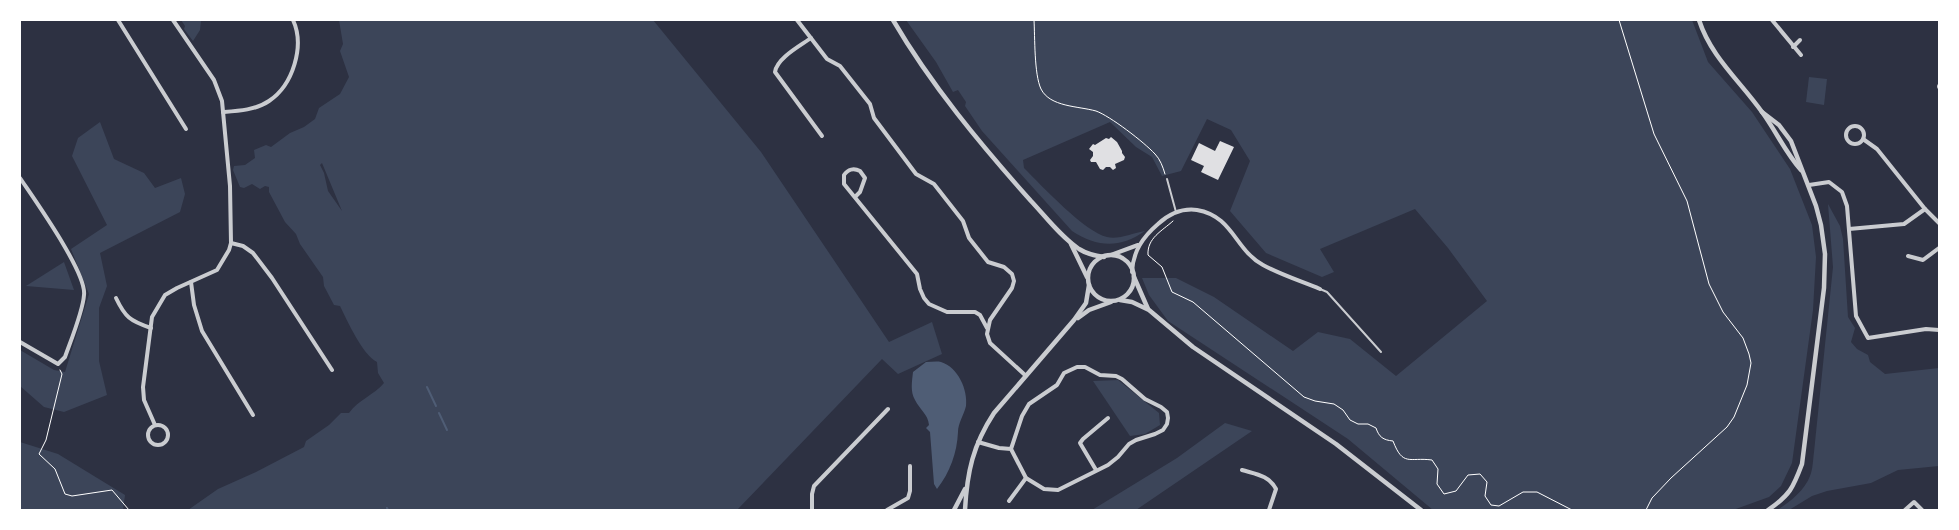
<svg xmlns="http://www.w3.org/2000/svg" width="1959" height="530" font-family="'Work Sans',sans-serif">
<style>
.green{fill:#3c4559;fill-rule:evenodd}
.water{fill:#4f5d75}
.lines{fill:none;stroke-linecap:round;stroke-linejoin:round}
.stream{stroke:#4f5d75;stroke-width:2}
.building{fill:#e0e0e3}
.path{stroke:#fff;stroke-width:1}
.service{stroke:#caccd0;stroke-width:2}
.minor{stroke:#caccd0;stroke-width:4}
.tertiary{stroke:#caccd0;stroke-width:4.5}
</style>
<rect width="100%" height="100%" fill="#2d3142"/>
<g class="green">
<path d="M181 20H201L200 30 193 41 184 29 185 26Z"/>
<path d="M339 20H653L761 152 889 342 932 322 942 354 898 374 882 359 737 510H188L218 489 256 472 304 447 306 441 329 425 341 413H349C358 400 374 395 384 383L378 373 377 362C362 354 348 322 340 306L334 305 324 286 323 277 300 244 296 234 285 222 269 192V187L265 186 260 189 252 184 244 188 240 187 233 170 234 166 245 165 255 158 254 150 266 145 271 147 290 133 304 127 315 119 319 108 340 94 349 77 340 51 343 44ZM322 163 342 211 328 191 324 173 320 165Z"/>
<path d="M906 20H1692L1708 62 1752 112 1790 169 1812 225 1816 257 1813 310 1792 463 1781 486 1769 497 1733 510H1433L1348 439 1168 321 1149 295 1142 278H1176L1214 297 1293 351 1318 332 1350 339 1396 376 1487 301 1448 248 1415 209 1320 249 1334 272 1322 277 1266 253 1230 211 1250 161 1231 130 1207 119 1181 171 1162 176 1152 157 1136 147 1110 122 1023 160 1024 168C1041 185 1086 233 1107 237 1118 240 1133 233 1145 231 1119 249 1097 247 1072 231L982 131 965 106 966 102 958 90 953 92 936 62Z"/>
<path d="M1809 77 1827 79 1824 105 1806 102Z"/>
<path d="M100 122 114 159 144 173 155 188 181 178 185 194 180 212 100 253 107 286 99 308V361L107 395 64 412 44 407 20 386V350L54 370 65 372 89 294 71 249 107 225 72 156 78 138Z"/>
<path d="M1828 204 1840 226 1843 239 1848 317 1855 328 1851 342 1857 349 1868 355 1870 362 1885 374 1939 368V466L1898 470 1871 483 1827 491 1812 496 1789 510H1777C1790 502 1805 490 1810 476 1813 469 1813 459 1814 452L1833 267Z"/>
<path d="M64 262 74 290 26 286Z"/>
<path d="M1118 380 1159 413 1160 425 1145 434 1130 436 1093 381Z"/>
<path d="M1225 423 1252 431 1136 510H1092L1177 458Z"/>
<path d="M20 442 58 454 125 495 123 510H20Z"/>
</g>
<path class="water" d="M926 362C931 362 937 361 941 362 958 367 968 390 966 406 964 415 958 423 958 432 957 453 950 472 937 489L934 484 930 432 926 428 929 425C928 414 920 410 915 400 910 392 912 381 913 372Z"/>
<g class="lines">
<g class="stream">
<path d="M427 387 436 406"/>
<path d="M439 413 447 430"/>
<path d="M387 508 388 510"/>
</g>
</g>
<g class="building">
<path d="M1111 137 1117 142 1122 151V153L1125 157 1124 160 1115 164 1116 168 1113 170 1110 167H1106L1103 170 1100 169 1096 162H1091L1090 160 1093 156V152L1089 149 1093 144 1095 145 1106 138 1109 139Z"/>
<path d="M1220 141 1234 147 1218 180 1201 172 1204 166 1191 160 1199 143 1215 151Z"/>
</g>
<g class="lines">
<g class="path">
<path d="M1034 20C1035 37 1034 74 1041 89 1050 107 1078 106 1096 111 1110 116 1144 142 1155 154 1160 159 1163 167 1165 174"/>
<path d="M1619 20 1654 134 1687 201 1709 284 1723 312 1743 338 1749 354 1751 363 1747 385 1734 417 1727 427 1671 478 1652 498 1646 510"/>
<path d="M1173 221C1162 231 1147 238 1148 255L1162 267 1172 292 1193 302 1304 397 1315 401 1334 404 1343 410 1350 420 1358 424H1368L1376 428C1379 437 1383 440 1393 441 1403 467 1409 457 1432 460L1438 469 1437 484 1444 494 1456 491 1468 475 1480 474 1487 482 1485 496 1491 505 1499 506 1523 492H1537L1572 510"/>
<path d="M60 370 62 374 46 440 39 454 55 469 65 494 72 496 112 490 129 510"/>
</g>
<g class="service">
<path d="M1167 179 1176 212"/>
<path d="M1320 289 1327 292 1381 352"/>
</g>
<g class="minor">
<path d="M118 20 186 129"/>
<path d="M797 20 827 59 840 66 870 104 874 118 916 174 934 184 963 221 969 238 988 262 1004 267 1012 274 1014 281 1012 288 990 320 987 334 990 343 1025 375"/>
<path d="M1772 20 1801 55"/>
<path d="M811 38C800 46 777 58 775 72L822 136"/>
<path d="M1793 47 1800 40"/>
<path d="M1939 86V87"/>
<path d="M223 112C238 111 256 110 269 101 293 85 305 46 293 20"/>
<circle cx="1855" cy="135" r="9"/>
<path d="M20 178C34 199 87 273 84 295 83 311 71 340 65 357L58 364 20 342"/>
<path d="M1809 185 1829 182 1842 192 1847 206 1856 316 1868 338 1926 329 1939 330"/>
<path d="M855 197 860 192 865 178 860 171C854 168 848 169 844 175V184L917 274 920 289 924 298 929 304 947 312H975L980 315 987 328"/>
<path d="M1925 209 1939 223"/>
<path d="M1849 229 1904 224 1925 209 1877 149 1863 139"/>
<path d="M231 243 243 246 253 253 272 278 332 370"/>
<path d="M1111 255 1138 245"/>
<path d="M1908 256 1923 260 1939 248"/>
<path d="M1132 272C1133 251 1143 237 1158 224 1169 214 1182 208 1197 210 1233 216 1235 250 1263 265 1281 275 1301 281 1320 289"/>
<path d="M191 282 194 305 202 331 253 415"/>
<path d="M116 298C125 317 130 321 151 328"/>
<circle cx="158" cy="435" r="10"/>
<path d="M155 425 144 400 143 387 152 317 165 295 177 288 217 270 229 250 231 243 230 186 222 101 214 80 173 20"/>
<path d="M978 442 999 448 1011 449 1026 478 1044 489 1058 490 1108 465 1118 457 1129 444 1136 440 1155 434 1163 430 1167 424 1168 418 1167 412 1161 407 1145 399 1122 379 1116 376 1100 375 1085 367H1077L1064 373 1057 385 1029 404 1022 416 1011 449"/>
<path d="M1096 470 1080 443 1083 439 1108 418"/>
<path d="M1242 470C1255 474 1269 475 1276 489L1269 510"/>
<path d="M1009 501 1026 478"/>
<path d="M812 510V494L814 486 888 409"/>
<path d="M887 510 908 498 910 491V466"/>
<path d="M1905 510 1914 502 1922 510"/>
</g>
<g class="tertiary">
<path d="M893 20C931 85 981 145 1031 201 1046 217 1061 237 1079 249 1087 254 1096 256 1104 257"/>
<path d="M1699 20C1711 57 1740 81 1762 112 1776 131 1785 152 1801 170"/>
<path d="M1762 112 1779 125 1791 141 1816 206 1821 225 1825 254 1824 288 1802 464C1793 488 1790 495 1768 510"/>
<path d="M1071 244 1087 277"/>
<circle cx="1111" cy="278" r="23"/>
<path d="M1134 277 1148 309"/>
<path d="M1120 300 1132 302 1149 310 1193 347 1336 444 1421 510"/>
<path d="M1078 318 1089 310 1111 302"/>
<path d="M954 510 965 489"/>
<path d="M965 510C967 472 973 445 994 413L1074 320 1086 303 1089 285"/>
</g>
</g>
<rect width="1959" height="530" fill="none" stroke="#ffffff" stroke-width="42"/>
</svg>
